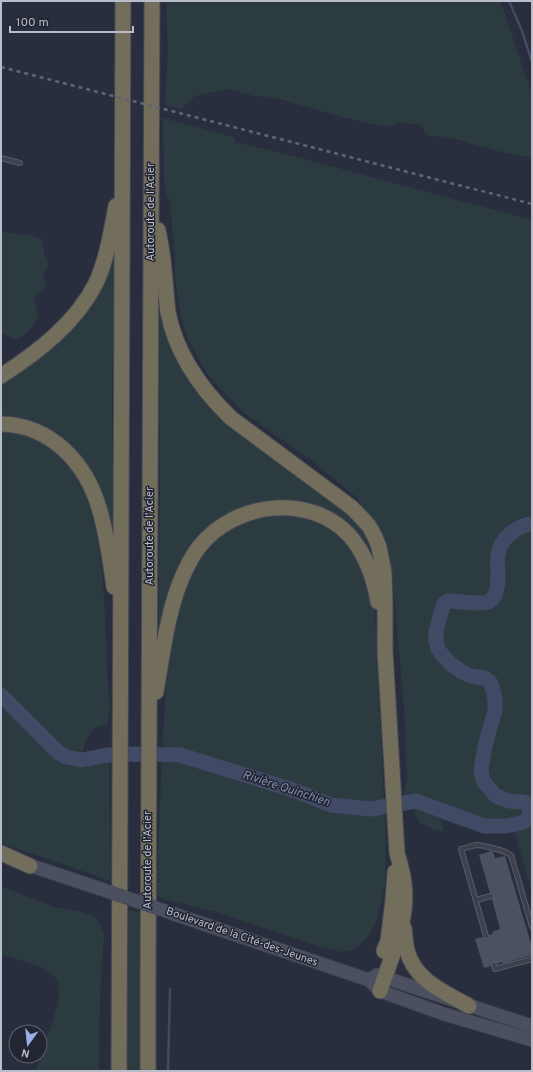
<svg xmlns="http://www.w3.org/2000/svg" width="533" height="1072" font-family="Overpass,sans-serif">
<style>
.green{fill:#2c3b40}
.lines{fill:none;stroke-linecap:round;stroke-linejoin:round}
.stream{stroke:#414a65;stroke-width:2.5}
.river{stroke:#414a65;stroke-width:15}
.building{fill:#4b5162}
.service-casing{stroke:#585c69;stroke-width:6}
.secondary-casing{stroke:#464a57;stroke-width:14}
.motorway-casing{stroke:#454956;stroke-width:17}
.service{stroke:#3d414e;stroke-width:4}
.secondary{stroke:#4b5061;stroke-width:12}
.motorway{stroke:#736e5b;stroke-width:15}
.rail{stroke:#5f6575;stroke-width:2.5;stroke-dasharray:4 4;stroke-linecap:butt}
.secondary-bridge-casing{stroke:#464a57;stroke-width:14;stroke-linecap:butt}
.secondary-bridge{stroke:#4b5061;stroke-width:12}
.labels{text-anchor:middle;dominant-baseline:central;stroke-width:3;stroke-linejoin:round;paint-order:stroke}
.street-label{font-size:11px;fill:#b9bdc9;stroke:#222633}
.water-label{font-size:12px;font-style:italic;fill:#858eac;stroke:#222633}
</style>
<rect width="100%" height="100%" fill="#292e3e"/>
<g class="green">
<path d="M166 1H500L507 20 532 95V158L497 151 449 137 429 136 420 125 402 122 386 127 342 117 273 97 254 96 229 89 195 96 181 109 165 105 168 50Z"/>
<path d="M163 118 233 137 237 141 234 145 240 143 293 156 532 220V892L514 830 481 833 440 819 444 831 435 830 420 823 413 810 417 797 402 798 407 780 404 707 392 571 387 552 372 520 356 497 311 460 244 413 211 379 199 360 188 339 182 322 175 279V256L174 248 170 201 165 190 164 178Z"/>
<path d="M1 231C14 235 29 233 42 239L44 247V254C52 263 47 267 43 276L46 286C42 291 37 294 34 300 42 320 35 324 21 338L13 339 1 332Z"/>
<path d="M110 256H114C115 309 112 363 112 416 112 455 115 494 113 532L80 458 1 419V382L45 352Z"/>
<path d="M158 296H161L188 377 347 510 367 532 379 570 359 540 285 501H269L254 504 237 510 224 516 160 628H158L160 490Z"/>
<path d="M1 430 30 434 64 458 85 488 96 531 102 569 105 614 107 667 110 711 107 724 94 728 85 741 81 763 97 761 109 758 111 881 1 843Z"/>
<path d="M295 514 324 523 348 544 359 561 368 586 375 611 384 802 369 806 357 804 344 798 347 809 355 810H385L386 837V863L385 883 382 901 375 925 367 937 354 950 342 952 318 946 214 911 174 902 156 896 162 760C174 757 192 763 203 767L213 758 188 751 162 746C168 679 164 614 203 555 211 543 220 532 233 525 240 522 251 517 258 515 268 513 285 514 295 514Z"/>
<path d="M1 886 54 907 82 912 93 916 98 920 104 936 101 972 99 1034V1071H36L59 1001V988L57 980 52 974 44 968 1 954Z"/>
<path d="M127 909 143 914 142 1071H126Z"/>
</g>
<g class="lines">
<g class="stream">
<path d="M509 1 522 31 532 62"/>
<path d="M168 1071 170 989"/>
</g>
<path class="river" d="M1 695 59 753 66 757 82 760 107 755 134 754 180 755 232 771 296 791 331 805 371 809 416 801 484 826H506L521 823 527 820 529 817 530 810 529 806 527 803 523 802 509 801 503 799 495 795 484 782 482 776 481 770 485 746 495 710V700L493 690 490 682 485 678 471 676 462 672 452 665 443 656 438 649 436 641V632L441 612 444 604 448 601C459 601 479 605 488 602 503 595 496 568 498 555 499 547 504 539 510 534 517 528 523 525 532 524"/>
</g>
<path class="building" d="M491 851 493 852 495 858 505 856 532 947V955L502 964V962L497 964 495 962H493L491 964V966L484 968 475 939 483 937 485 939H487L489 937V935L493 934 492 932 500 929 492 899 494 897V895L492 893H490L479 855Z"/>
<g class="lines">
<g class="service-casing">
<g id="service">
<path d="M1 158 20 163"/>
<path d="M476 900 491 896"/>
<path d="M486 936 461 849C466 848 471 846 476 845 483 845 506 851 511 855L532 927"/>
<path d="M494 965 495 969 532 959"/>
</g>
</g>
<g class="secondary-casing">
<g id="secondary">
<path d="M23 863 101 889"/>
<path d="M174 914 369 980 380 991 444 1014 532 1040"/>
<path d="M369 980 377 975 532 1026"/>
</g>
</g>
<g class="motorway-casing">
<g id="motorway">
<path d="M158 230C160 240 162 250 163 260 165 277 166 295 168 312 176 354 201 389 231 418L351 507 360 516 369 526 375 537 379 547 384 572 385 601V651L397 853C400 863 403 873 404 883 409 920 391 957 380 991"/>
<path d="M1 376C38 352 76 323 96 283 107 259 111 232 116 206"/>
<path d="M1 424C51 425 86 463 99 508 107 534 110 560 114 587"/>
<path d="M156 692C164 645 170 586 199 547 234 502 310 492 350 536 366 555 374 578 378 602"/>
<path d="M1 853 30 866"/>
<path d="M404 928C405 935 405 943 407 950 414 980 444 992 469 1006"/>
<path d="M384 951 388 941 393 900 395 872"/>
<path d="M119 1071 123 1"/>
<path d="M148 1071V983L152 1"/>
</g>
</g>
<use href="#service" class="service"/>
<use href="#secondary" class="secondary"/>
<use href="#motorway" class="motorway"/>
<path class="rail" d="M1 67 532 204"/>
<g class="secondary-bridge-casing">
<path id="secondary-bridge" d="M101 889 174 914"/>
</g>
<use href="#secondary-bridge" class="secondary-bridge"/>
</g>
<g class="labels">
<g class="street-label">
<text transform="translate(151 212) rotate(-90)">Autoroute de l'Acier</text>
<text transform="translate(150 536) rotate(-90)">Autoroute de l'Acier</text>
<text transform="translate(148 860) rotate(-90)">Autoroute de l'Acier</text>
<text transform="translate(242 937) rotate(19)">Boulevard de la Cité-des-Jeunes</text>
</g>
<g class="water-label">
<text transform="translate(286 789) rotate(18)">Rivière Quinchien</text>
</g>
</g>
<rect width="533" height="1072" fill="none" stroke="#b9bdc9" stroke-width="4"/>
<g transform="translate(28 1044) rotate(195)"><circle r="19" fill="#222633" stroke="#5e626f"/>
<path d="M0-3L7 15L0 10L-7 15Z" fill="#9badec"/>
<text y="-6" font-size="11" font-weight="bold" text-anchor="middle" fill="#b9bdc9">N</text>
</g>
<path d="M10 26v6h123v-6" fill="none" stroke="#b9bdc9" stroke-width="2"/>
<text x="16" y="26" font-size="12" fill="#b9bdc9" stroke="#222633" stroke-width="3" paint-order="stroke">100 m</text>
</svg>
